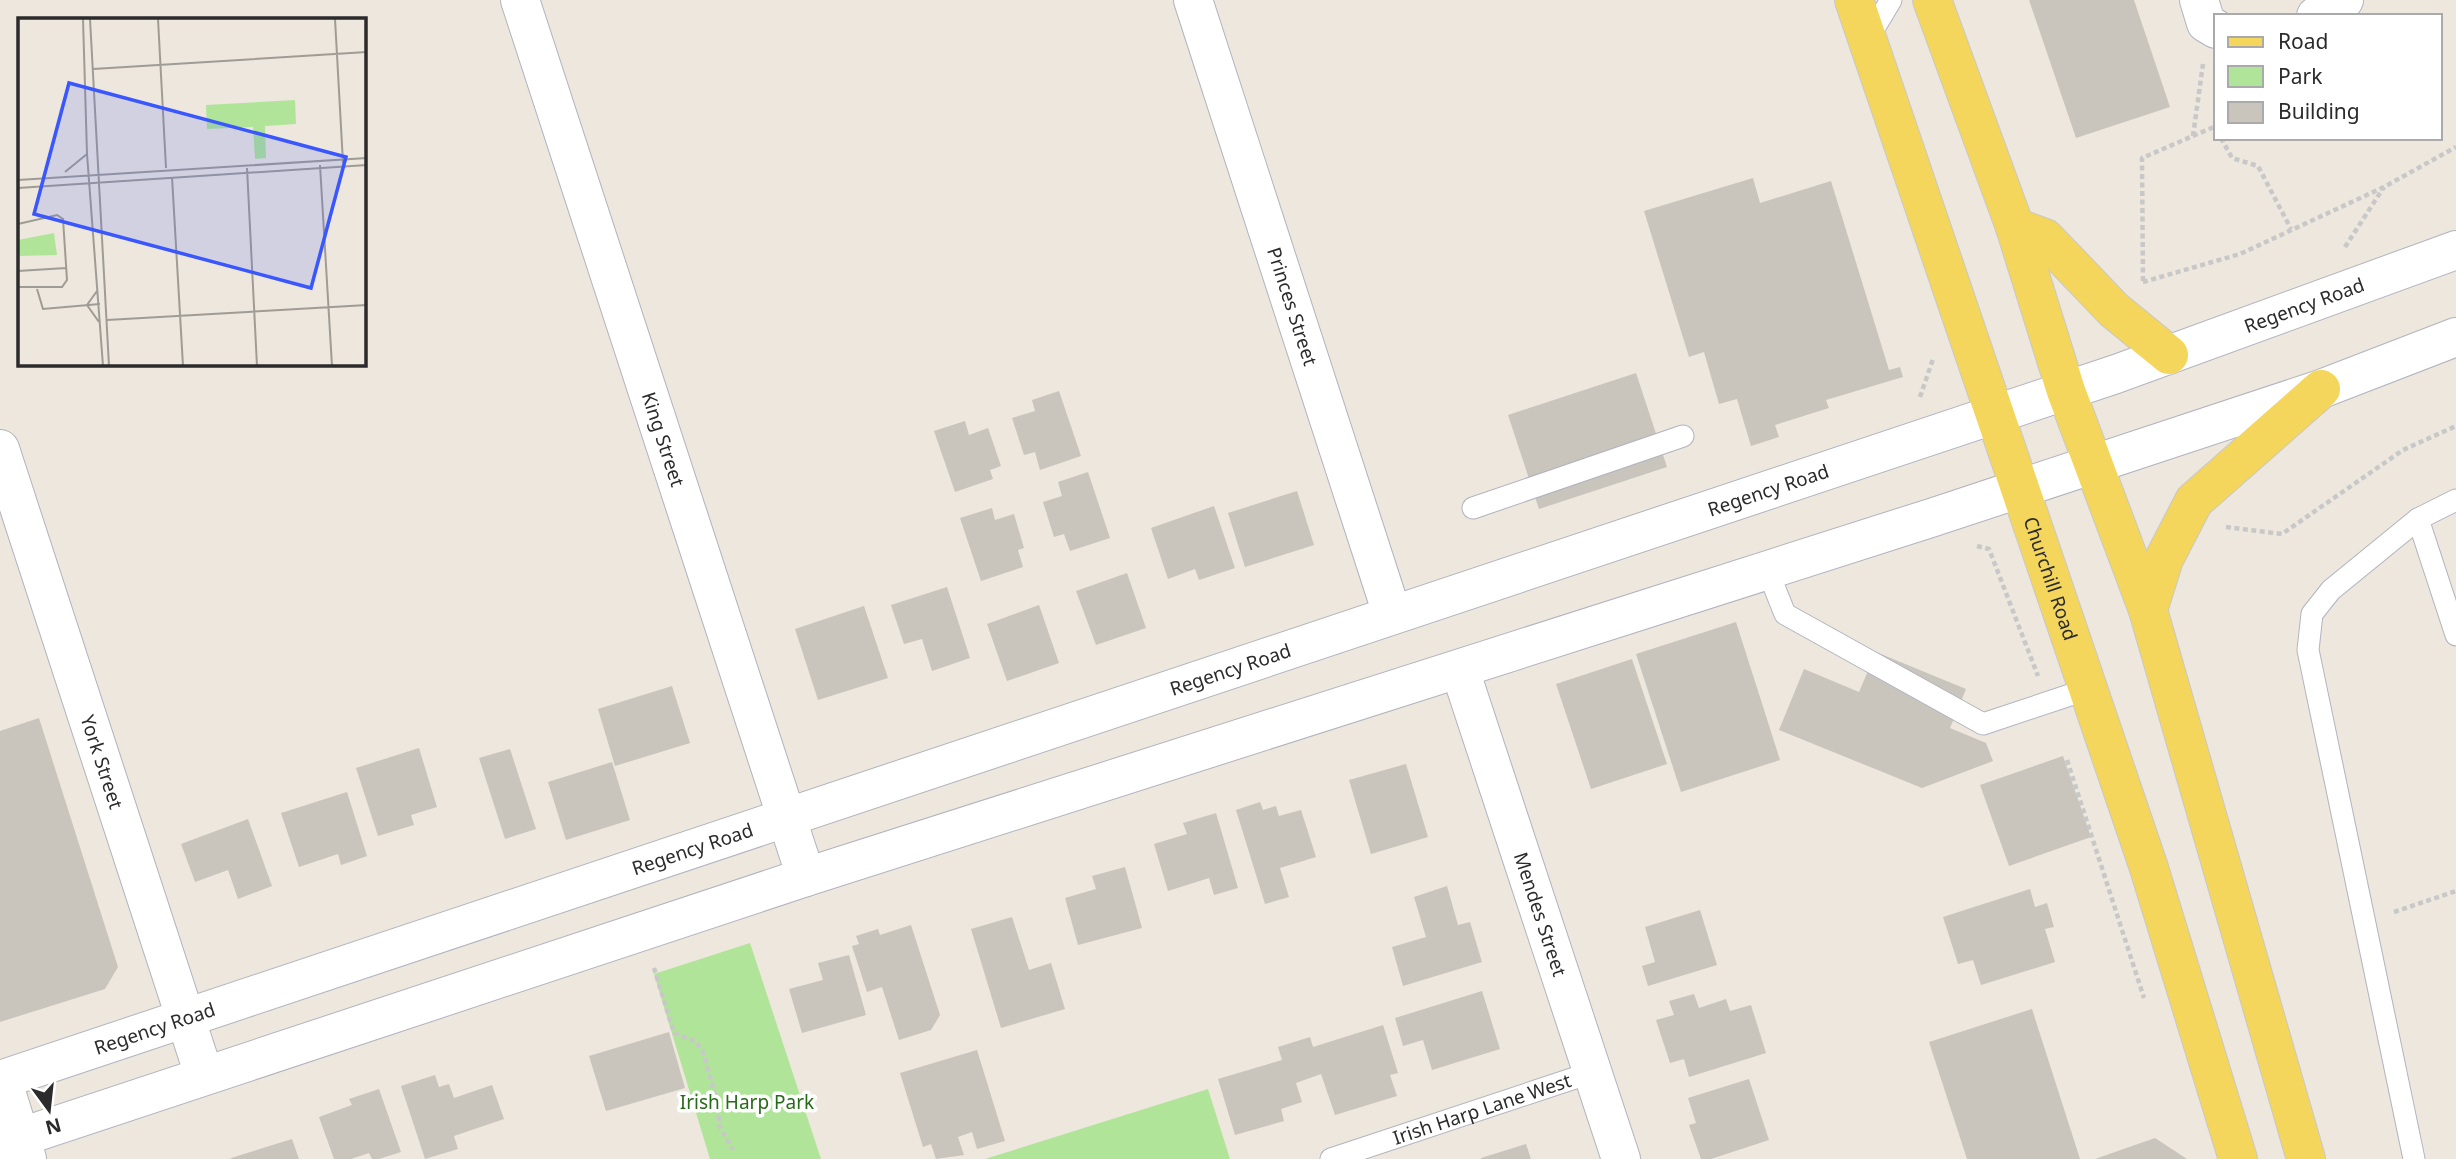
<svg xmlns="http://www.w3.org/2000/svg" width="2456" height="1159" font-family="'Noto Sans',sans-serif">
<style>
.green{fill:#b0e599}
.building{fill:#c9c5bc}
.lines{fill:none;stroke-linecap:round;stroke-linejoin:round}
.service-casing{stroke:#b1b3bf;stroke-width:23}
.minor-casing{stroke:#b1b3bf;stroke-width:40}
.secondary-casing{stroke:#b1b3bf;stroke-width:40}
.primary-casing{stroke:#c8c8c8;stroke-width:40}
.path{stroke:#c8c8c8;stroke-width:4.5;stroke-dasharray:5 3.5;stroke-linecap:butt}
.service{stroke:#fff;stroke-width:21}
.minor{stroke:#fff;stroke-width:38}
.secondary{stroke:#fff;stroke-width:38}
.primary{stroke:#f4d65c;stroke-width:38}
.labels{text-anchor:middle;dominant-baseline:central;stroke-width:7;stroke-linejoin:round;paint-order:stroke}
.street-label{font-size:19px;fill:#2b2b2b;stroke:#fff}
.park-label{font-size:19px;fill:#266b19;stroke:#fff}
.inset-road{fill:none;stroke:#9f9c96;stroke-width:2}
.view{fill:#3a57fe;fill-opacity:0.15;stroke:#3a57fe;stroke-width:3.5}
.inset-edge{fill:none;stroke:#2b2b2b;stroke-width:3.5}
</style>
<rect width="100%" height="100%" fill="#ede7dd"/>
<g class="green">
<path d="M750 943 821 1159H710L654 974Z"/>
<path d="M1208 1089 1230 1159H985Z"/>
</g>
<g class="building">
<path d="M2029 0H2134L2170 107 2076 138Z"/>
<path d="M1753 178 1760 203 1831 181 1889 370 1900 367 1903 377 1826 400 1829 408 1775 425 1779 437 1751 446 1737 399 1719 404 1704 352 1689 357 1644 211Z"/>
<path d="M1636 373 1667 467 1539 509 1508 415Z"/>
<path d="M1059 391 1081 456 1040 470 1035 452 1024 455 1012 418 1035 411 1032 400Z"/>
<path d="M965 421 969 435 988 428 1001 466 990 470 993 479 955 492 934 431Z"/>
<path d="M1088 472 1110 538 1070 551 1064 534 1054 537 1043 502 1062 496 1058 482Z"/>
<path d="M1297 491 1314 545 1245 567 1228 513Z"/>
<path d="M1214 506 1235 568 1199 580 1195 569 1168 579 1151 528Z"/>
<path d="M992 508 995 520 1014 514 1024 548 1018 550 1023 567 981 581 960 518Z"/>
<path d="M1127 573 1146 628 1096 645 1076 591Z"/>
<path d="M947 587 970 658 932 671 922 639 904 644 891 605Z"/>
<path d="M1039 605 1059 663 1007 681 987 624Z"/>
<path d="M864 606 888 678 818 700 795 629Z"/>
<path d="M1736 622 1780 760 1681 792 1636 654Z"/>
<path d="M1876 652 1966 689 1950 728 1986 743 1993 761 1922 788 1779 730 1804 669 1859 692Z"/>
<path d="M1632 659 1667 764 1591 789 1556 684Z"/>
<path d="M672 686 690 743 615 766 598 709Z"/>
<path d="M39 718 118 967 105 989 0 1022V731Z"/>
<path d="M419 748 437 807 411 815 414 825 378 836 356 768Z"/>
<path d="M510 749 536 829 505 839 479 758Z"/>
<path d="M2063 756 2091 837 2009 866 1980 785Z"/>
<path d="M612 762 630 820 566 840 548 782Z"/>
<path d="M1406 764 1428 837 1371 854 1349 780Z"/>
<path d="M347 792 367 856 341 865 338 854 299 867 281 813Z"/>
<path d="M1260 802 1263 810 1276 806 1279 816 1301 810 1316 857 1280 868 1289 897 1265 904 1236 810Z"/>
<path d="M1216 813 1238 888 1214 895 1209 878 1168 891 1154 844 1187 834 1183 823Z"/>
<path d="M248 819 272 886 238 899 228 870 195 882 181 844Z"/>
<path d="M1125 867 1142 928 1078 945 1065 898 1096 889 1092 876Z"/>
<path d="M1447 886 1458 925 1470 922 1482 962 1403 986 1392 947 1426 937 1414 897Z"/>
<path d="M2030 889 2035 907 2047 903 2054 927 2045 929 2055 962 1981 985 1973 960 1958 964 1943 917Z"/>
<path d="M1700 910 1717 965 1648 986 1642 966 1655 962 1645 927Z"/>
<path d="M1012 917 1029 970 1051 963 1065 1009 1001 1028 971 929Z"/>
<path d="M911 925 940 1015 931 1030 899 1040 882 987 867 992 852 946 859 944 856 936 878 929 880 935Z"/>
<path d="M849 955 866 1015 802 1033 789 989 823 980 818 963Z"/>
<path d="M1482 991 1500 1049 1432 1070 1423 1040 1403 1046 1395 1018Z"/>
<path d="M1694 994 1699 1008 1726 999 1730 1011 1751 1005 1766 1053 1689 1077 1684 1059 1670 1063 1656 1020 1674 1015 1669 1001Z"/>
<path d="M2032 1009 2080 1159H1967L1929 1042Z"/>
<path d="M1383 1025 1398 1073 1390 1075 1397 1096 1335 1115 1321 1074 1296 1083 1302 1102 1281 1109 1284 1121 1235 1135 1218 1079 1282 1060 1278 1047 1310 1037 1313 1047Z"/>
<path d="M669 1032 685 1088 606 1111 589 1056Z"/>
<path d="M977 1050 1005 1141 977 1149 972 1132 958 1137 964 1155 936 1159 931 1144 923 1147 900 1073Z"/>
<path d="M435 1075 439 1087 449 1084 454 1098 492 1085 504 1119 454 1136 458 1149 425 1159 401 1086Z"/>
<path d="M1749 1079 1769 1140 1711 1159H1701L1689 1125 1696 1123 1688 1098Z"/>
<path d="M379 1089 401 1152 379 1159H372L369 1153 351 1159H334L319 1117 352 1105 349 1099Z"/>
<path d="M2155 1138 2187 1159H2095Z"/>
<path d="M292 1139 299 1159H231V1158Z"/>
<path d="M1526 1144 1531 1159H1481V1158Z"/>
</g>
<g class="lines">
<g class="service-casing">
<g id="service">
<path d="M1867 40 1891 0"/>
<path d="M1473 508 1683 436"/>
<path d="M2418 519 2456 635"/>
<path d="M1767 569 1785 614 1983 724 2088 689"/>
<path id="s1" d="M1331 1159 1593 1072"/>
<path d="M2414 1159 2308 650 2312 614 2331 590 2418 519 2456 500"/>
</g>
</g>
<g class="minor-casing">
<g id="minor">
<path id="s2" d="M520 0 806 877"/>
<path id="s3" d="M1193 0 1392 614"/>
<path d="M2199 0 2206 23 2216 29"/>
<path d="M2316 16 2344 0"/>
<path id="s4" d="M0 449 204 1075"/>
<path id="s5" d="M1460 670 1621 1159"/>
<path d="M2 1079 27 1159"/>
</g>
</g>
<g class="secondary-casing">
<g id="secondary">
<path id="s6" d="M0 1080 2116 374 2456 250"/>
<path d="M0 1144 806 877 1934 517 2321 389 2456 337"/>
</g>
</g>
<g class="primary-casing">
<g id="primary">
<path id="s7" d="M1854 0 2149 868 2238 1159"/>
<path d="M1932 0 2015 227 2066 391 2148 610 2306 1159"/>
<path d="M2015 227 2045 238 2114 310 2169 355"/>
<path d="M2148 610 2164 559 2194 501 2321 389"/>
</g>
</g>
<g class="path">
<path d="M2193 136 2214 127 2216 130"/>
<path d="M2221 138 2232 158 2258 166 2291 229"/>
<path d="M2345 247 2384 187"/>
<path d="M2143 281 2142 158 2193 136 2203 64"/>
<path d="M2143 282 2240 254 2384 187 2456 147"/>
<path d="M1920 397 1933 359"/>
<path d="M2226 527 2282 534 2403 450 2456 426"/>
<path d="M1977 546 1989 549 2038 676"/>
<path d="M2067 760 2144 998"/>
<path d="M2394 912 2456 891"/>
<path d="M654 968 674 1033 695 1041 703 1052 718 1105 719 1125 733 1150"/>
</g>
<use href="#service" class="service"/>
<use href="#minor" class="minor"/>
<use href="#secondary" class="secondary"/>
<use href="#primary" class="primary"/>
</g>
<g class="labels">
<g class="street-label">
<text stroke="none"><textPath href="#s6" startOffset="2431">Regency Road</textPath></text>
<text stroke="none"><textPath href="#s3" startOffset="322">Princes Street</textPath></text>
<text stroke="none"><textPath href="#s2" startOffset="462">King Street</textPath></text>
<text stroke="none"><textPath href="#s6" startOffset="1864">Regency Road</textPath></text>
<text stroke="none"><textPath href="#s7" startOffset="611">Churchill Road</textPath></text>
<text stroke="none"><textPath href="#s6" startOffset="1297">Regency Road</textPath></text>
<text stroke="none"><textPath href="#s4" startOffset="329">York Street</textPath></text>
<text stroke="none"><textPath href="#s6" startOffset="730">Regency Road</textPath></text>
<text stroke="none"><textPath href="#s5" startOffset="257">Mendes Street</textPath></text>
<text stroke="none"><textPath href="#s6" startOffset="163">Regency Road</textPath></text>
<text stroke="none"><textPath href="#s1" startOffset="159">Irish Harp Lane West</textPath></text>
</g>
<g class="park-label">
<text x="747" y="1102">Irish Harp Park</text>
</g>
</g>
<g transform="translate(18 18)">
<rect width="348" height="348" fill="#ede7dd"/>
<path d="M277 82 278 106 247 108 248 140 237 141 235 109 189 111 188 87ZM36 215 39 237 0 238V222Z" fill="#b0e599"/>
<path class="inset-road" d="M65 1 69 136 85 348M72 1 91 348M140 1 148 150M317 1 325 145M75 51 349 34M302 147 314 348M229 150 239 348M47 154 69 136M154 159 165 348M0 162 349 140M0 170 349 147M0 206 39 197 45 201 49 262 44 269H0M0 253 48 250M19 271 25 291 82 286M79 273 69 287 81 304M89 302 349 287"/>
<path class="view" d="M51 65 328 139 293 270 16 196Z"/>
<rect width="348" height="348" class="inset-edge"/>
</g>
<rect x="2214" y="14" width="228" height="126" fill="#ffffff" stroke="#aaaaaa" stroke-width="2"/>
<rect x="2228" y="37" width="35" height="10" fill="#f4d65c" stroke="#aaaaaa" stroke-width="2"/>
<text x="2278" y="49" font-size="21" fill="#2b2b2b">Road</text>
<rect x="2228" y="66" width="35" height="21" fill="#b0e599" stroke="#aaaaaa" stroke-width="2"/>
<text x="2278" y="84" font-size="21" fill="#2b2b2b">Park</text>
<rect x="2228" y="102" width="35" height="21" fill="#c9c5bc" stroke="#aaaaaa" stroke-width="2"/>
<text x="2278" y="119" font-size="21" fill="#2b2b2b">Building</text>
<g transform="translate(49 1110) rotate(165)" stroke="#ffffff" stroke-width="5" paint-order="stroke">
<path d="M0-5L12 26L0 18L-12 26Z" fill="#2b2b2b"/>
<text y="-10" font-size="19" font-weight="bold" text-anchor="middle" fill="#2b2b2b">N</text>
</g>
</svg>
